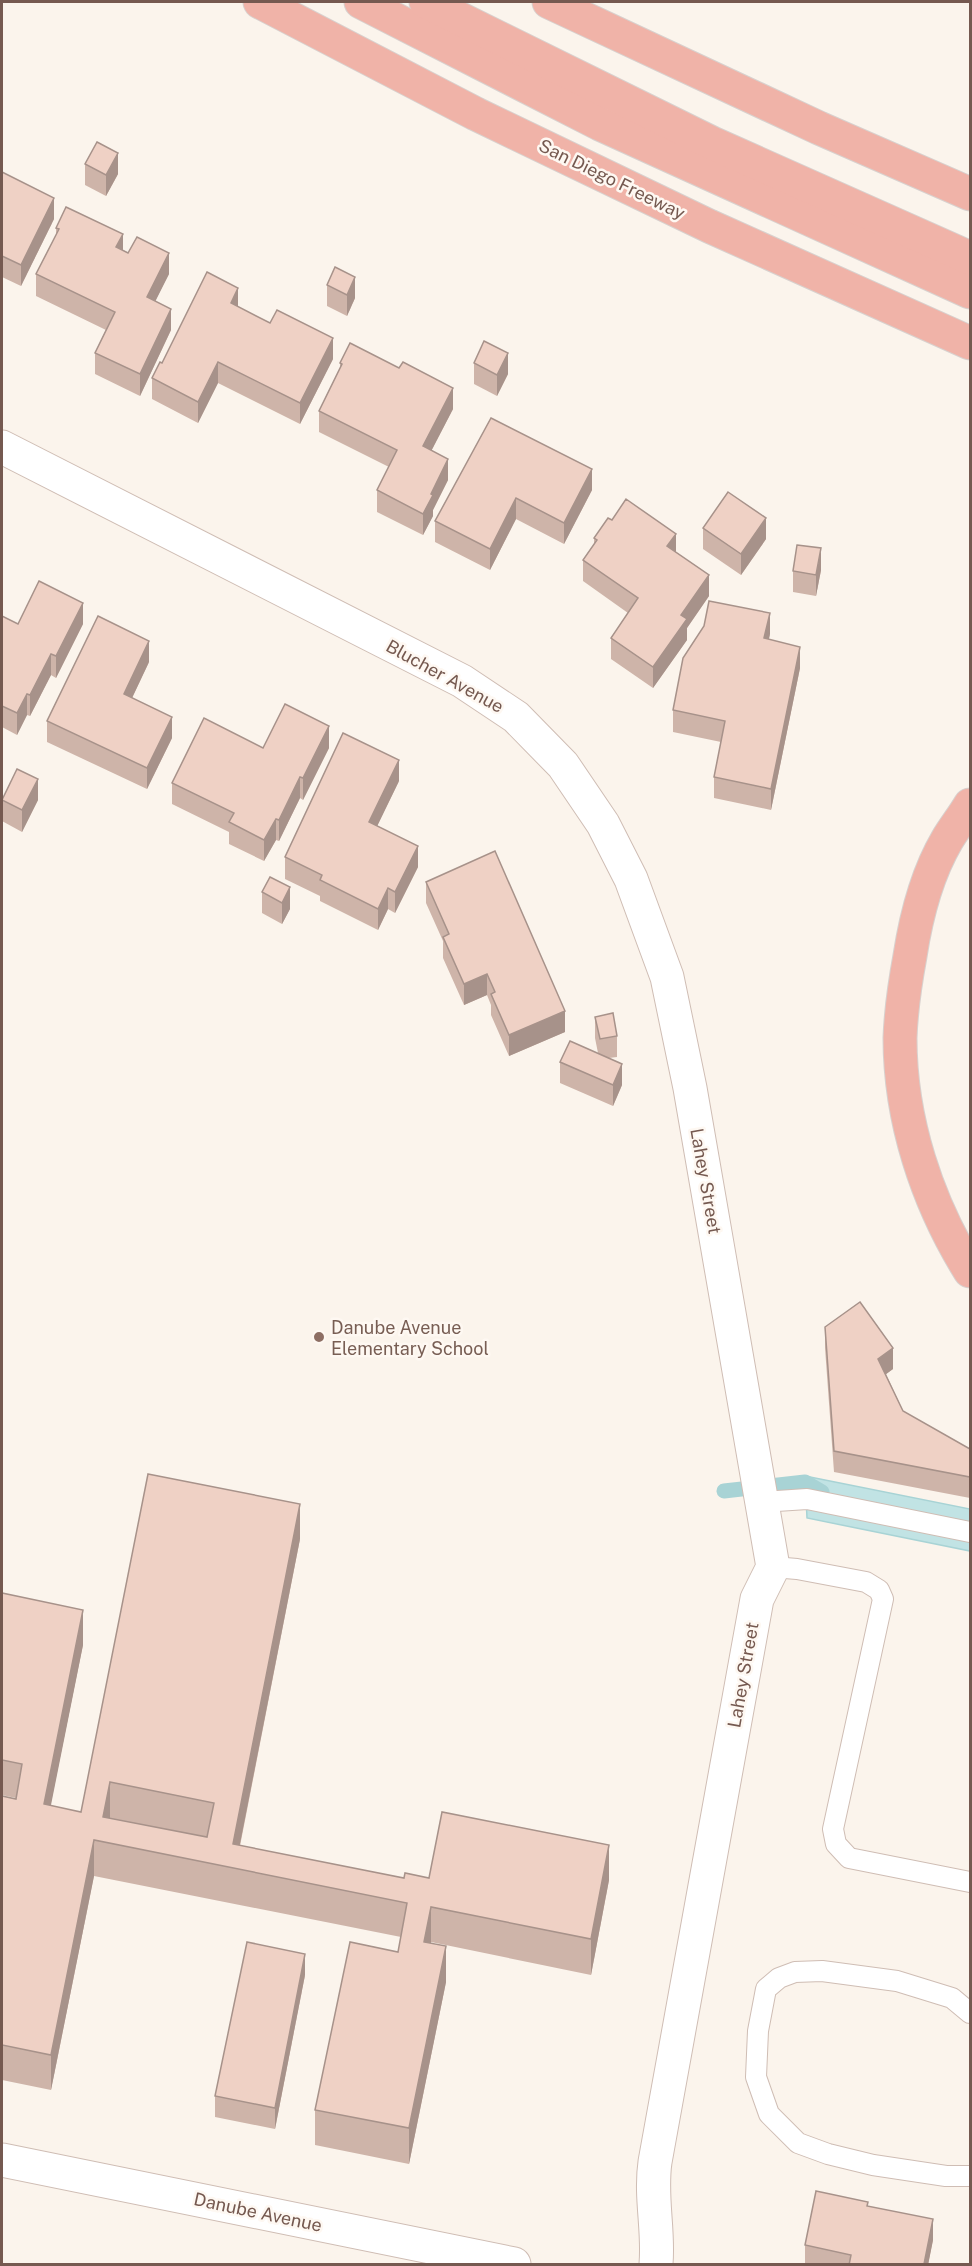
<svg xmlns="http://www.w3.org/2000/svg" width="972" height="2266" font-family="'Public Sans',sans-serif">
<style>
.water{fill:#c1e3e4;stroke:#a8d3d5;stroke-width:1.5}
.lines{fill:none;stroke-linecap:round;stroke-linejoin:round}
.stream{stroke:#a8d3d5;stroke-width:15}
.lane-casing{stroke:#cfbdb4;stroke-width:22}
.street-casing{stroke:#cfbdb4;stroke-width:35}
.highway-casing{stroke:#d8d1ce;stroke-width:35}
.lane{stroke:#fff;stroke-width:20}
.street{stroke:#fff;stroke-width:33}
.highway{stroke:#f0b3a8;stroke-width:33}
.wall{fill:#ceb4a9}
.shaded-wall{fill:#a7928a}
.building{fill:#efd1c5;stroke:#a7928a;stroke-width:1.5;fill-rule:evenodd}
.education-dot{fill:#8d6e63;stroke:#fef8f2;stroke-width:2}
.labels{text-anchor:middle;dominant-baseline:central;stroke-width:5;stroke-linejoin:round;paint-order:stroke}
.street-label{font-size:18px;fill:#755950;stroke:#fef8f2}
.education-label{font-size:18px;fill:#785e54;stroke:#fef8f2;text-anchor:start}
</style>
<rect width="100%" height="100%" fill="#fbf4ec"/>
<path class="water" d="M805 1476 970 1509V1551L807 1518Z"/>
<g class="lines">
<path class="stream" d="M724 1491 805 1482 822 1492"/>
<g class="lane-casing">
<g id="lane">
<path d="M761 1502 807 1499 970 1532"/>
<path d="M773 1567 797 1569 866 1582 879 1590 883 1599 833 1829 836 1844 849 1858 970 1882"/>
<path d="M970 2013 952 1998 897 1981 822 1971 795 1972 779 1978 766 1989 758 2031 756 2077 769 2114 798 2143 828 2154 873 2165 946 2176H970"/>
</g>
</g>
<g class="street-casing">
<g id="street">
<path d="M2 447 462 681 516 717 563 765 603 824 631 879 667 977 690 1088 773 1567 757 1599 655 2162C650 2197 659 2230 656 2264"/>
<path d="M2 2160 514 2264"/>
</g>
</g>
<g class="highway-casing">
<g id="highway">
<path d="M260 2 476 114 709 226 970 343"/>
<path d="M361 2 600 124 970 292"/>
<path d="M426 2 712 143 970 258"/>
<path d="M549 2 819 128 970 194"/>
<path d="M970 805C963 817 954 828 947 840 927 874 916 917 910 956 905 983 901 1011 900 1038 900 1120 927 1202 970 1271"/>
</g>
</g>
<use href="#lane" class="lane"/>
<use href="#street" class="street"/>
<use href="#highway" class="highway"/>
</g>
<g class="wall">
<path d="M85 164 118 174 106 196 85 185Z"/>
<path d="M2 172 54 219 21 286 2 277Z"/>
<path d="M56 228 123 250 169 274 155 301 171 330 140 396 95 374V353L106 330 36 296V274L56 235Z"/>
<path d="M327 285 355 298 347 316 327 306Z"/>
<path d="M238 307 333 359 300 424 218 383 198 423 152 399V378L162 363Z"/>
<path d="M340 363 453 409 431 451 448 480 433 510V516L423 535 377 512V490L389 467 319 432V411L340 369Z"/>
<path d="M474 363 508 374 497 396 474 384Z"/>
<path d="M491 418 592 490 564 544 516 519 490 570 435 542V521Z"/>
<path d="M703 528 766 539 741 575 703 549Z"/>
<path d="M594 538 676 552 709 596 687 628V640L653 688 611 659V638L628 613 583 581V560L594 544Z"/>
<path d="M821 570 816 596 793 592V571Z"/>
<path d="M2 616 18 624H83L56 678 51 675 30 716 27 715 17 735 2 727Z"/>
<path d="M770 634 769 639 800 668 771 810 714 798V777L721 742 673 732V710Z"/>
<path d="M149 662 132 698 172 738 147 789 47 742V721Z"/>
<path d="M263 748H329L303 800 300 798 279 841 276 840 264 861 229 844V832L172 804V783Z"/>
<path d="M399 781 377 826 418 867 395 913 388 909 378 930 320 901V896L285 879V857Z"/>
<path d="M2 799 38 800 22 832 2 821Z"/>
<path d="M270 877 290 909 282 924 262 913V892Z"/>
<path d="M426 882 565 1032 509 1056 491 1015V1005L487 995 464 1005 443 958V941L426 903Z"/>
<path d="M595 1017 617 1036V1057L609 1058 622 1085 613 1106 560 1083V1062L598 1053 595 1038Z"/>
<path d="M825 1327 893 1369 886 1374 903 1411 970 1449V1498L834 1472 825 1348Z"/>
<path d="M300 1539 240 1846 404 1878 609 1880 591 1975 431 1942 446 1982 409 2164 315 2145V2110L398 1952 401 1937 94 1876 51 2090 2 2080V1796L16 1799V1798L2 1795V1593L83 1645 50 1806 81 1812Z"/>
<path d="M305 1975 275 2129 215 2117V2096Z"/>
<path d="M868 2206 933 2240 928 2265H805V2245Z"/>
</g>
<g class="shaded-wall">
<path d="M118 153V174L106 196V175Z"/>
<path d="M54 198V219L21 286V265Z"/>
<path d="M123 234V255L116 247Z"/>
<path d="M169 253V274L147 318V297Z"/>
<path d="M355 277V298L347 316V295Z"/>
<path d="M238 288V309L231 303Z"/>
<path d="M171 309V330L140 396V374Z"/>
<path d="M333 338V359L300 424V403Z"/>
<path d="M508 353V374L497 396V375Z"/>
<path d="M218 362V383L198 423V402Z"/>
<path d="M453 388V409L423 467V446Z"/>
<path d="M448 459V480L433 510V516L423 535V514L431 494Z"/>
<path d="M592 469V490L564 544V523Z"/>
<path d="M516 498V519L490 570V549Z"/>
<path d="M766 518V539L741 575V554Z"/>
<path d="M676 534V555L667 546Z"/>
<path d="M821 548V570L816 596V575Z"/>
<path d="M709 575V596L687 628V640L653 688V667L681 615Z"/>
<path d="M83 603V624L56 678V656Z"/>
<path d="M770 613V634L764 659V638Z"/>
<path d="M149 641V662L124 715V694Z"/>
<path d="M800 647V668L771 810V789Z"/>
<path d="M51 654V675L30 716V695Z"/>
<path d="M27 694V715L17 735V713Z"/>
<path d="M172 717V738L147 789V768Z"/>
<path d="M329 726V748L303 800V778Z"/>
<path d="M399 760V781L369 843V822Z"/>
<path d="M300 777V798L279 841V820Z"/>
<path d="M38 779V800L22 832V810Z"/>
<path d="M276 819V840L264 861V840Z"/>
<path d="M418 846V867L395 913V892Z"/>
<path d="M290 887V909L282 924V903Z"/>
<path d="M388 888V909L378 930V909Z"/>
<path d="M487 974V995L464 1005V984Z"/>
<path d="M565 1011V1032L509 1056V1035Z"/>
<path d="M622 1064V1085L613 1106V1085Z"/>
<path d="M893 1348V1369L878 1380V1359Z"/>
<path d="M300 1504V1539L235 1869 233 1844Z"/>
<path d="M83 1610V1645L44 1840V1804Z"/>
<path d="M110 1782V1818L105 1842 103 1817Z"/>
<path d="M94 1840V1876L51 2090V2055Z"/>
<path d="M609 1845V1880L591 1975V1939Z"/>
<path d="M431 1907V1942L424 1977V1942Z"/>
<path d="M446 1946V1982L409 2164V2128Z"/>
<path d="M305 1954V1975L275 2129V2108Z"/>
<path d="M933 2219V2240L928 2265H924Z"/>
</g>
<g class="building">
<path d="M97 142 118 153 106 175 85 164Z"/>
<path d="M2 172 54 198 21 265 2 256Z"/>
<path d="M66 207 123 234 116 247 128 253 137 237 169 253 147 297 171 309 140 374 95 353 115 312 36 274 59 229 56 228Z"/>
<path d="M335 267 355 277 347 295 327 285Z"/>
<path d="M207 272 238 288 231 303 270 323 277 310 333 338 300 403 218 362 198 402 152 378 160 362 162 363Z"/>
<path d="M484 341 508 353 497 375 474 363Z"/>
<path d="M350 343 399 368 403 362 453 388 423 446 448 459 431 494 433 495 423 514 377 490 397 450 319 411 342 364 340 363Z"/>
<path d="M491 418 592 469 564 523 516 498 490 549 435 521Z"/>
<path d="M728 492 766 518 741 554 703 528Z"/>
<path d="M626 499 676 534 667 546 709 575 681 615 687 619 653 667 611 638 638 598 583 560 597 540 594 538 608 518 612 520Z"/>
<path d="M797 545 821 548 816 575 793 571Z"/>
<path d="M39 581 83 603 56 656 51 654 30 695 27 694 17 713 2 706V616L18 624Z"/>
<path d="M709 601 770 613 764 638 800 647 771 789 714 777 725 721 673 710 683 658 704 626Z"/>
<path d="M98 616 149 641 124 694 172 717 147 768 47 721Z"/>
<path d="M285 704 329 726 303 778 300 777 279 820 276 819 264 840 229 822 234 813 172 783 204 718 263 748Z"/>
<path d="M343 733 399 760 369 822 418 846 395 892 388 888 378 909 320 880 322 875 285 857Z"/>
<path d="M17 769 38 779 22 810 2 800Z"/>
<path d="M495 851 565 1011 509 1035 491 994 495 992 487 974 464 984 443 937 449 934 426 882Z"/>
<path d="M270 877 290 887 282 903 262 892Z"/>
<path d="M613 1013 617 1036 600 1039 595 1017Z"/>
<path d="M570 1041 622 1064 613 1085 560 1062Z"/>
<path d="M860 1302 893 1348 878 1359 903 1411 970 1449V1477L834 1451 825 1327Z"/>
<path d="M148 1474 300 1504 233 1844 404 1878 405 1873 429 1878 442 1812 609 1845 591 1939 431 1907 424 1942 446 1946 409 2128 315 2110 350 1942 398 1952 407 1903 94 1840 51 2055 2 2045V1796L16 1799 22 1764 2 1760V1593L83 1610 44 1804 81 1812ZM110 1782 214 1803 207 1837 103 1817Z"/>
<path d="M247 1942 305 1954 275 2108 215 2096Z"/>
<path d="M816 2191 868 2202 867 2206 933 2219 924 2264 925 2265H849L851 2255 805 2245Z"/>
</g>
<circle class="education-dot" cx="319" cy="1337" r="6"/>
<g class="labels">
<g class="street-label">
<text transform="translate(612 179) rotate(26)">San Diego Freeway</text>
<text transform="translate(445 676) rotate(29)">Blucher Avenue</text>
<text transform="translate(706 1181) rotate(80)">Lahey Street</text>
<text transform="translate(743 1675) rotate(-80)">Lahey Street</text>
<text transform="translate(258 2212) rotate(12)">Danube Avenue</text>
</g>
<g class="education-label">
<text x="331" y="1327">Danube Avenue<tspan x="331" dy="21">Elementary School</tspan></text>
</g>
</g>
<rect width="972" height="2266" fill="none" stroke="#755950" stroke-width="6"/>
</svg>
